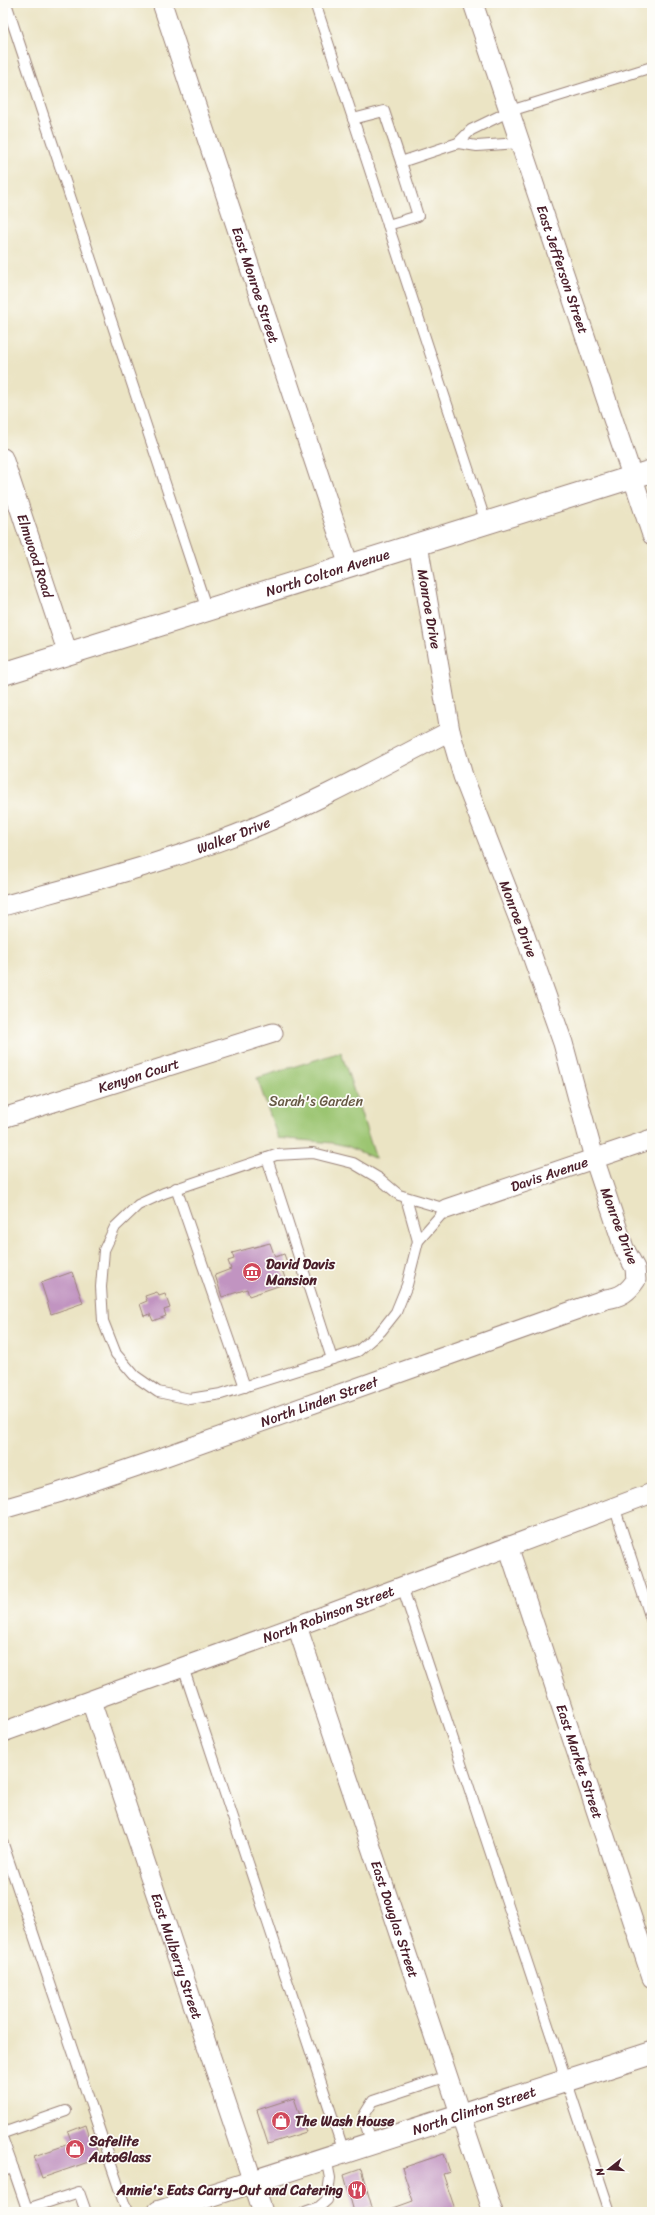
<svg xmlns="http://www.w3.org/2000/svg" width="655" height="2215" font-family="Sriracha,sans-serif">
<style>
.green{fill:#9bc571;stroke:#72724e}
.building{fill:#c194c1}
.lines{fill:none;stroke-linecap:round;stroke-linejoin:round}
.lane-casing{stroke:#9a8278;stroke-width:12}
.street-casing{stroke:#9a8278;stroke-width:21}
.secondary-casing{stroke:#9a8278;stroke-width:24}
.primary-casing{stroke:#9a8278;stroke-width:24}
.lane{stroke:#fff;stroke-width:10}
.street{stroke:#fff;stroke-width:19}
.secondary{stroke:#fff;stroke-width:22}
.primary{stroke:#fff;stroke-width:22}
.labels{text-anchor:middle;dominant-baseline:central;stroke-width:3.5;stroke-linejoin:round;paint-order:stroke}
.street-label{font-size:14px;fill:#4a1f2b;stroke:#fdfcf7}
.park-label{font-size:14px;fill:#665944;stroke:#fdfcf7}
.poi-label{font-size:14px;font-weight:bold;fill:#4a1f2b;stroke:#fdfcf7;text-anchor:start}
</style>
<rect width="100%" height="100%" fill="#fdfcf7"/>
<filter id="ink" filterUnits="userSpaceOnUse"><feTurbulence type="fractalNoise" baseFrequency=".025" numOctaves="2"/><feDisplacementMap in="SourceGraphic" scale="8" xChannelSelector="R" yChannelSelector="G"/><feConvolveMatrix kernelMatrix="1 2 1 2 8 2 1 2 1" color-interpolation-filters="sRGB"/></filter>
<filter id="wash" filterUnits="userSpaceOnUse"><feTurbulence type="fractalNoise" baseFrequency=".012" numOctaves="4" result="noise"/><feDisplacementMap in="SourceGraphic" scale="16" xChannelSelector="R" yChannelSelector="G"/><feGaussianBlur stdDeviation="0.9" result="paint"/><feColorMatrix in="noise" values="0 0 0 0 0 0 0 0 0 0 0 0 0 0 0 0 0 1.4 0 .05"/><feComposite in="paint" operator="in"/></filter>
<g filter="url(#wash)">
<rect width="100%" height="100%" fill="#ebe4c4"/>
<path class="green" d="M341 1052 376 1159 347 1146 333 1143 278 1138 257 1078Z"/>
<g id="blocks">
<g class="building">
<path d="M270 1243 275 1257 284 1254 289 1268 282 1270 287 1283 249 1296 247 1289 222 1297 215 1275 231 1269 228 1261 234 1259 232 1253Z"/>
<path d="M72 1272 83 1303 51 1314 41 1283Z"/>
<path d="M157 1292 159 1296 165 1294 170 1308 164 1310 166 1316 153 1321 150 1314 144 1316 140 1304 147 1301 145 1296Z"/>
<path d="M294 2098 306 2132 268 2144 257 2110Z"/>
<path d="M86 2125 90 2138 92 2137 100 2158 42 2178 34 2156 72 2143 68 2132Z"/>
<path d="M444 2154 450 2172 443 2174 456 2212H388V2210L413 2201 402 2168Z"/>
<path d="M361 2169 372 2207 354 2212 344 2175Z"/>
</g>
</g>
</g>
<g filter="url(#ink)">
<use href="#blocks" fill-opacity="0" stroke="#9a8278" stroke-width="1"/>
<g class="lines">
<g class="lane-casing">
<g id="lane">
<path d="M6 3 207 610"/>
<path d="M315 3 486 523"/>
<path d="M353 119 384 111 401 162 458 143 471 130 510 111 652 67"/>
<path d="M458 143 477 146 520 143"/>
<path d="M388 225 418 216 401 162"/>
<path d="M313 1153 353 1163 380 1179 399 1195 446 1209 418 1241 407 1285 396 1312 381 1331 358 1351 221 1394 190 1399 158 1392 135 1376 116 1354 103 1321 101 1287 104 1250 115 1227 138 1205 164 1193 276 1155Z"/>
<path d="M267 1158 332 1359"/>
<path d="M176 1188 245 1387"/>
<path d="M406 1198 418 1241"/>
<path d="M614 1506 652 1622"/>
<path d="M402 1586 610 2212"/>
<path d="M183 1667 344 2152"/>
<path d="M3 1844 127 2212"/>
<path d="M3 2133 66 2111"/>
<path d="M3 2140 13 2168"/>
<path d="M372 2143 363 2117 373 2101 448 2076"/>
<path d="M3 2171 13 2168 28 2212"/>
<path d="M27 2209 79 2192 86 2212"/>
<path d="M305 2212 319 2207 327 2200 330 2178 326 2158"/>
</g>
</g>
<g class="street-casing">
<g id="street">
<path id="s1" d="M162 3 349 566"/>
<path id="s2" d="M473 3 652 535"/>
<path id="s3" d="M3 458 68 654"/>
<path id="s4" d="M3 906C89 882 177 860 260 825 325 798 387 763 450 731"/>
<path id="s5" d="M3 1118 273 1033"/>
<path id="s6" d="M446 1209 652 1139"/>
<path id="s7" d="M3 1509 58 1493 155 1460 606 1299C621 1297 628 1292 636 1280L635 1268 624 1248 594 1158 563 1043 523 930 463 776 450 731 418 544"/>
<path id="s8" d="M508 1546 652 1978"/>
<path id="s9" d="M297 1626 493 2212"/>
<path id="s10" d="M91 1701 263 2212"/>
<path id="s11" d="M3 1732 297 1626 652 1493"/>
</g>
</g>
<g class="secondary-casing">
<g id="secondary">
<path id="s12" d="M3 674 652 471"/>
</g>
</g>
<g class="primary-casing">
<g id="primary">
<path id="s13" d="M159 2212 652 2053"/>
</g>
</g>
<use href="#lane" class="lane"/>
<use href="#street" class="street"/>
<use href="#secondary" class="secondary"/>
<use href="#primary" class="primary"/>
</g>
</g>
<defs>
<g id="museum-disc" transform="scale(1)"><circle r="9.5" fill="#d1495b" stroke="#fdfcf7"/><path d="M0-6L6-3V-2H-6V-3ZM-5-1h2V3h-2ZM-1-1h2V3h-2ZM3-1h2V3H3ZM-6 4H6V6H-6Z" fill="#fff"/></g>
<g id="shop-disc" transform="scale(1)"><circle r="9.5" fill="#d1495b" stroke="#fdfcf7"/><path d="M-5-2.5h2.3a2.7 3.5 0 0 1 5.4 0H5L5.5 6h-11ZM-1.5-2.5h3a1.5 2.3 0 0 0-3 0Z" fill="#fff"/></g>
<g id="restaurant-disc" transform="scale(1)"><circle r="9.5" fill="#d1495b" stroke="#fdfcf7"/><path d="M-5-6h1v4h1v-4h1v4h1v-4h1v5L-1.5 .5V6h-2V.5L-5-1ZM5-6V6H3V1.5H1.5Q1.5-4 5-6Z" fill="#fff"/></g>
</defs>
<g fill-rule="evenodd">
<use href="#museum-disc" x="252" y="1272"/>
<use href="#shop-disc" x="281" y="2121"/>
<use href="#shop-disc" x="75" y="2149"/>
<use href="#restaurant-disc" x="357" y="2190"/>
</g>
<g class="labels">
<g class="street-label">
<text stroke="none"><textPath href="#s2" startOffset="281">East Jefferson Street</textPath></text>
<text stroke="none"><textPath href="#s1" startOffset="297">East Monroe Street</textPath></text>
<text stroke="none"><textPath href="#s3" startOffset="103">Elmwood Road</textPath></text>
<text stroke="none"><textPath href="#s12" startOffset="340">North Colton Avenue</textPath></text>
<text transform="translate(429 609) rotate(80)">Monroe Drive</text>
<text stroke="none"><textPath href="#s4" startOffset="241">Walker Drive</textPath></text>
<text transform="translate(518 919) rotate(69)">Monroe Drive</text>
<text stroke="none"><textPath href="#s5" startOffset="142">Kenyon Court</textPath></text>
<text stroke="none"><textPath href="#s6" startOffset="109">Davis Avenue</textPath></text>
<text transform="translate(619 1226) rotate(69)">Monroe Drive</text>
<text stroke="none"><textPath href="#s7" startOffset="334">North Linden Street</textPath></text>
<text stroke="none"><textPath href="#s11" startOffset="346">North Robinson Street</textPath></text>
<text stroke="none"><textPath href="#s8" startOffset="227">East Market Street</textPath></text>
<text stroke="none"><textPath href="#s9" startOffset="309">East Douglas Street</textPath></text>
<text stroke="none"><textPath href="#s10" startOffset="269">East Mulberry Street</textPath></text>
<text stroke="none"><textPath href="#s13" startOffset="331">North Clinton Street</textPath></text>
</g>
<g class="park-label">
<text x="316" y="1101">Sarah's Garden</text>
</g>
<g class="poi-label">
<text x="266" y="1264">David Davis<tspan x="266" dy="16">Mansion</tspan></text>
<text x="295" y="2121">The Wash House</text>
<text x="89" y="2141">Safelite<tspan x="89" dy="16">AutoGlass</tspan></text>
<text x="343" y="2190" text-anchor="end">Annie's Eats Carry-Out and Catering</text>
</g>
</g>
<rect width="655" height="2215" fill="none" stroke="#fdfcf7" stroke-width="16"/>
<g transform="translate(609 2169) rotate(253)" stroke="#fdfcf7" stroke-width="3" paint-order="stroke">
<path d="M0-3L7 15L0 10L-7 15Z" fill="#4a1f2b"/>
<text y="-6" font-size="11" font-weight="bold" text-anchor="middle" fill="#4a1f2b">N</text>
</g>
</svg>
